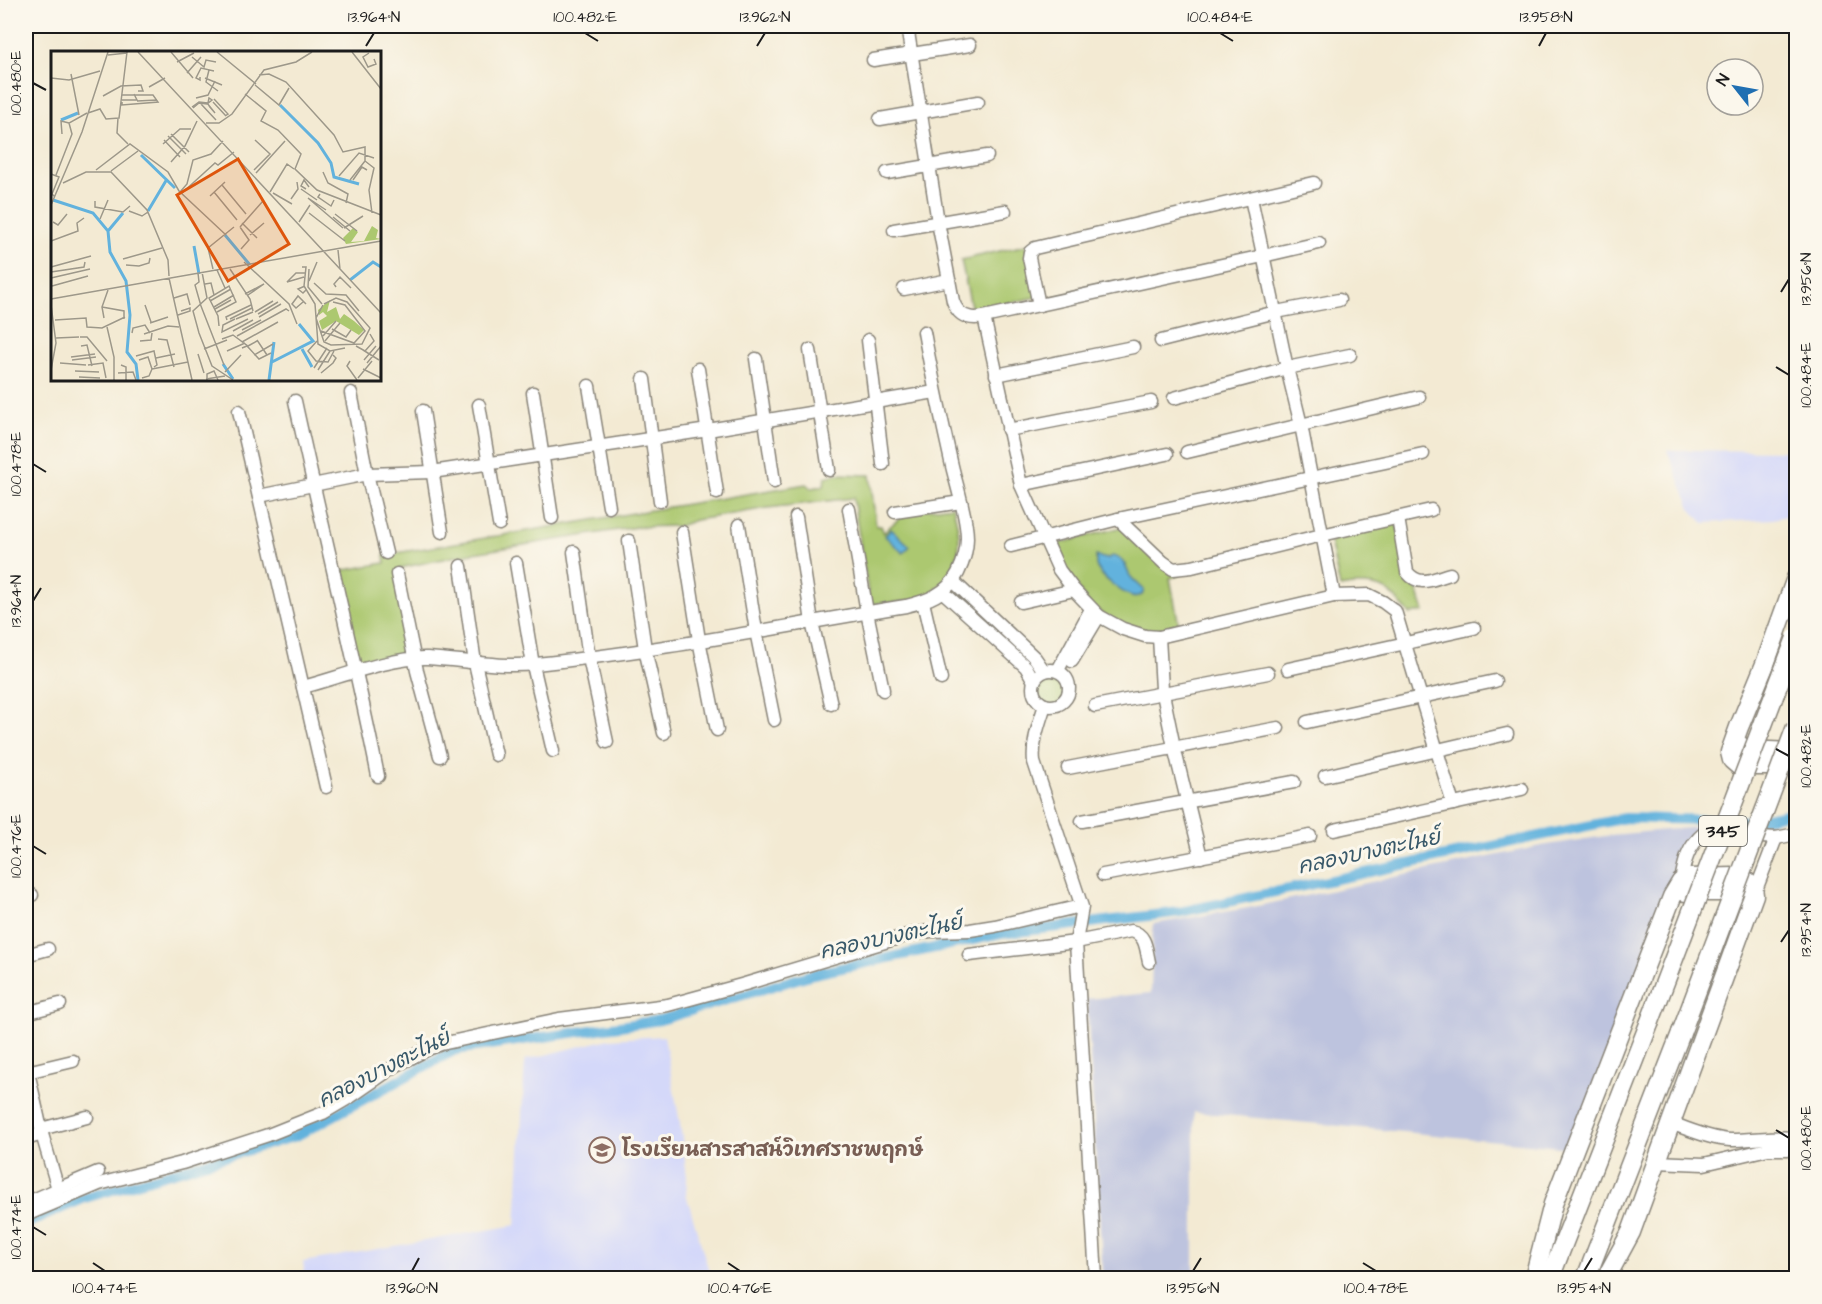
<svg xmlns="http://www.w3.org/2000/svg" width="1822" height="1304" font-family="'Architects Daughter','Playpen Sans Thai',sans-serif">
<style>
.built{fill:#d4d8f9}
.industrial{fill:#bdc3de}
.green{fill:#acc86f;stroke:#647246;stroke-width:1.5}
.water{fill:#62b2dd;stroke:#3f677c;stroke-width:1.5}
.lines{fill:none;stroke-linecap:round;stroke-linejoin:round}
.canal{stroke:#62b2dd;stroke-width:10}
.street-casing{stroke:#888378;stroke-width:15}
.primary-casing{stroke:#888378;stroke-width:21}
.street{stroke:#fff;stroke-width:12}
.primary{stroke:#fff;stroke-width:18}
.primary-bridge-casing{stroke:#888378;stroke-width:21;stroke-linecap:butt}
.primary-bridge{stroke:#fff;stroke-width:18}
.ticks{fill:none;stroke:#1c1c1c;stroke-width:2}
.labels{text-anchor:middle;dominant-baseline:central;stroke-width:6;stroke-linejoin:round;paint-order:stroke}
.shield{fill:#fbf7ec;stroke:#5f5e5a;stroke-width:1.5}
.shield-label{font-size:18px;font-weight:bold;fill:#1c1c1c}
.education-label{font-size:20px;font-weight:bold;fill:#785e54;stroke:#fbf7ec;text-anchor:start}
.water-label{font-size:21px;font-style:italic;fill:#385869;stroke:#fbf7ec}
.inset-river{fill:none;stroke:#62b2dd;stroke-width:3}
.inset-road{fill:none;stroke:#9d988a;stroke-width:1.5}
.view{fill:#de560d;fill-opacity:0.15;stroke:#de560d;stroke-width:3}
.inset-edge{fill:none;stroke:#1c1c1c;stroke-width:3}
.neatline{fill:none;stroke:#1c1c1c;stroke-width:2}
.ticks-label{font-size:15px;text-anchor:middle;fill:#1c1c1c}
</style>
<rect width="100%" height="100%" fill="#fbf7ec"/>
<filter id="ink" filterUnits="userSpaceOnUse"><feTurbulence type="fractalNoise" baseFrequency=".0167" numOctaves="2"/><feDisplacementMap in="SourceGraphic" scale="12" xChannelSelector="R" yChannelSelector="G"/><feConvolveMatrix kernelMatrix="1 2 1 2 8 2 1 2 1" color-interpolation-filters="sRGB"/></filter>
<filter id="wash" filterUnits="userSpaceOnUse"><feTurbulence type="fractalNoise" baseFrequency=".008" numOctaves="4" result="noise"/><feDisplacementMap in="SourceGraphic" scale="24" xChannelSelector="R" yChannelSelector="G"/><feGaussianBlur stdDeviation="1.35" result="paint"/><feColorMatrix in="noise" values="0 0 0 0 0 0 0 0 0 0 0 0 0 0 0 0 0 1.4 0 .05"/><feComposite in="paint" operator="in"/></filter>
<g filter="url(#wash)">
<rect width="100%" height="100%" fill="#f3ead3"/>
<g class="built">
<path d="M1667 450 1796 451V514L1773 519 1704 523 1692 511Z"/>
<path d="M664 1036 680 1123 687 1177 686 1194 711 1278H305L303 1262 516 1225 525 1060 609 1039Z"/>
</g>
<path class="industrial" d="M1698 827 1681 882 1575 1149 1550 1146 1194 1112V1278H1103L1087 999 1151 993 1153 924 1248 908 1541 846 1612 835Z"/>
<g class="green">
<path d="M1026 245 1037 297 972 311 961 260Z"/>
<path d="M836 474 870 475 876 526H881L884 533C905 508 922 510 953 506 955 517 959 528 959 539 960 564 946 588 921 598 906 603 887 603 870 604L853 498 768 508 696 520 679 526 637 527 467 554 405 567 397 570 410 655 358 665 339 571 385 563 384 555 806 484 811 488 824 486 825 477Z"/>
<path d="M1396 522 1424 612 1410 614C1403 607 1396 598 1389 592 1376 583 1355 584 1340 587L1329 536Z"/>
<path d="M1126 526 1180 575 1170 578 1180 631 1162 636 1124 628 1090 606 1049 546Z"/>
<circle cx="1051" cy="688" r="18"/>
</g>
<g class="water">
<path d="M891 529 910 546 903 553 885 536Z"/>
<path d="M1096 556 1107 559 1112 556C1126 559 1124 564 1129 574 1132 580 1140 585 1144 590L1142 595C1140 596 1134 597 1132 596 1123 594 1098 575 1096 565 1096 563 1096 558 1096 556Z"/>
</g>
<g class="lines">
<path class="canal" d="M26 1224 85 1198 296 1136 455 1050 660 1020 813 974 1000 934 1180 912 1625 818 1751 821 1796 812"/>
</g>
</g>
<g filter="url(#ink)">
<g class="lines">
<g class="street-casing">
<g id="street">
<path d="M907 26 938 222 953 301C958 316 969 320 984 317L1263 256 1319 243"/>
<path d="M873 60 970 45"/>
<path d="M880 119 978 102"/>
<path d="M887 173 987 156"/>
<path d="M1251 198 1287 368 1301 425 1334 596"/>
<path d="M894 230 1005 211"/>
<path d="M904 289 949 280"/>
<path d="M1039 305 1029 258 1030 252 1035 248 1314 183"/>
<path d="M984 317 1021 485 1059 570 1074 590 1099 616 1123 629 1145 636 1159 637 1334 596 1369 595 1383 602 1395 611 1453 804"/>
<path d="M868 340 883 464"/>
<path d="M1161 341 1276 312 1339 300"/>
<path d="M810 350 829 470"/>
<path d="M756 359 774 482"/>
<path d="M698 369 717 493"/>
<path d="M996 375 1133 347"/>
<path d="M644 379 660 501"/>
<path d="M589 386 609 507"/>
<path d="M351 393 367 474 386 553"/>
<path d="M533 393 552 518"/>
<path d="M1174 398 1287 368 1350 355"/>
<path d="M295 401C322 526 353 651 378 776"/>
<path d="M479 405 499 524"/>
<path d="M239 411 326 787"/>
<path d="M423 411 442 532"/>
<path d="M1008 430 1151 402"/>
<path d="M1187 452 1419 397"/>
<path d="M1021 485 1167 454"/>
<path d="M259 496 367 474 432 472 708 430 935 392"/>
<path d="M849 509 867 612 883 690"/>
<path d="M895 512 961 502"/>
<path d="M796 517 812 622 831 704"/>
<path d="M1398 518 1407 572C1420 588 1432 579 1450 574"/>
<path d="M1118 519 1163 562 1173 569 1192 567 1322 535 1431 510"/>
<path d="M739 525 756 631 774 720"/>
<path d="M682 532 699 640 717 730"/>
<path d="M629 541 645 649 664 733"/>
<path d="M1011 546 1118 519 1423 454"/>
<path d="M574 552 589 658 607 742"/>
<path d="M516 563 533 665 553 751"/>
<path d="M461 566 475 663 496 755"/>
<path d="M397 574 417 671 440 756"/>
<path d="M953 581 1035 658 1044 671"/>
<path d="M943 592 1026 667 1034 681"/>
<path d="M923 602 941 679"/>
<path d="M1021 602 1074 590"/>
<path d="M1159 637 1162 689 1174 747 1201 857"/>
<path d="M1072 661 1099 616"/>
<path d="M1288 669 1474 628"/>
<path d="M1058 670 1091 609"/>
<circle cx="1051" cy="688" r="18"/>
<path d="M303 687C338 678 391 657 427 658 463 660 500 668 536 664 660 651 783 626 906 606 927 601 947 594 958 573 963 563 967 549 967 538 967 517 957 487 952 466 942 421 932 377 924 332"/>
<path d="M1045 705C1039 724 1032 741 1034 762L1082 907 1076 942 1096 1278"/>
<path d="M1095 706 1268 673"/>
<path d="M1307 722 1495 681"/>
<path d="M1068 768 1278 728"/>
<path d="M1325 776 1507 734"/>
<path d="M1082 821 1294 782"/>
<path d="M1334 830 1522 789"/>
<path d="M1103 875 1310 836"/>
<path d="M1681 882C1684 862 1688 846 1704 833L1776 838 1796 834"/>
<path d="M1754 895 1776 838"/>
<path d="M26 897 32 895"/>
<path d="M26 955 48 949"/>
<path d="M969 955 1076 942 1131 931C1146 934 1146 949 1149 962"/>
<path d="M26 1013 60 1004"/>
<path d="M26 1063 42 1134 58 1189 26 1203"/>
<path d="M27 1072 73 1061"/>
<path d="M1670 1123C1689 1129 1710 1139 1730 1140 1752 1140 1774 1136 1796 1138"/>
<path d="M41 1129 87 1117"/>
<path d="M26 1139 42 1134"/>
<path d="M1656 1162 1704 1164 1768 1149H1796"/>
<path d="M58 1189 98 1172"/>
<path d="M26 1215 99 1184 182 1163 268 1135 323 1113 350 1097 395 1066 428 1049 441 1044 559 1019 668 1005 745 984 908 935 930 931 970 930 995 926 1081 906"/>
</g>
</g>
<g class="primary-casing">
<g id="primary">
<path d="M1796 578 1765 664 1739 727 1730 752 1732 760 1739 766H1796"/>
<path d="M1741 746 1746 750 1796 752"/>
<path d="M1685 892H1728L1745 896 1746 898"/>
<path d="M1534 1278 1553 1204 1672 897 1681 882 1690 878 1735 877 1746 881 1753 887 1754 895 1631 1232 1606 1278"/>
<path d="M1550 1278 1649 1024"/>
<path d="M1586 1278 1681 1033"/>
</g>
</g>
<use href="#street" class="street"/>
<use href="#primary" class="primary"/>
<g class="primary-bridge-casing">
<g id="primary-bridge">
<path d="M1649 1024 1796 638"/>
<path d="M1681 1033 1796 727"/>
</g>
</g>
<use href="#primary-bridge" class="primary-bridge"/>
</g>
</g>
<path class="ticks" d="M585 33 598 41M1220 33 1233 41M366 46 374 33M757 46 765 33M1539 46 1546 33M33 83 46 90M1781 292 1789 279M1776 367 1789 375M33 464 46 472M33 601 41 588M1776 749 1789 756M33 846 46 854M1781 942 1789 930M1776 1130 1789 1138M33 1227 46 1235M93 1263 105 1271M728 1263 740 1271M1363 1263 1376 1271M412 1271 419 1258M1193 1271 1201 1258M1584 1271 1592 1258"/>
<defs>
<g id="school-ring" transform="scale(1.35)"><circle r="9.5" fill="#fbf7ec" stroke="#8d6e63" stroke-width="1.5"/><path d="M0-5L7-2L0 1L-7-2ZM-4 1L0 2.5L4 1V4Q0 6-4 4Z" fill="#8d6e63"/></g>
</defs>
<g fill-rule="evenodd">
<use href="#school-ring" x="602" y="1150"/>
</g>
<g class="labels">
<rect class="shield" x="1699" y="816" width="48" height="30" rx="4.5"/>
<g class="shield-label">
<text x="1723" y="831">345</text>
</g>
<g class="education-label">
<text x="622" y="1150">โรงเรียนสารสาสน์วิเทศราชพฤกษ์</text>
</g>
<g class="water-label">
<text transform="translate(1369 852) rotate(-12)">คลองบางตะไนย์</text>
<text transform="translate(891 937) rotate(-12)">คลองบางตะไนย์</text>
<text transform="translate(384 1069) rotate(-27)">คลองบางตะไนย์</text>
</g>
</g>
<g transform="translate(51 51)">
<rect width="330" height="330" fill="#f3ead3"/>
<path d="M321 175 327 179 325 187 330 188 295 193 292 187 302 177 307 181 300 191 313 190ZM279 249 276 261 285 256 289 268 293 263 303 270 313 279 308 284 285 270 271 279 268 270 276 265 272 261 268 264 267 259Z" fill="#acc86f"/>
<path class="inset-river" d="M229 54 267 92 280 112 283 126 308 133M10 69 27 62M90 104 124 137M2 149 42 162 57 180 59 201 75 230 79 264 76 301 85 313 87 329M97 160 116 128M57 180 72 162M174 184 199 214M143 195 148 223M299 229 322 211 330 216M251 298 261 316M221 311 262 290 248 273M172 313 182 328M218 329 223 291"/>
<path class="inset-road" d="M87 1 330 262M120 1 142 27M166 1 205 33M301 1 330 38M318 2 312 6 317 16 325 13 323 8M57 4 76 2M141 6 153 16 155 9 165 11M126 11 143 2M158 19 155 31 167 40M136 22 150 6M20 23 28 64M208 24 218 23 235 31 283 84 292 101 314 96V110L323 117 318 139 321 162M149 26V29L145 27 150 17 163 20M0 27 18 29 49 20M154 27 171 34M204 34 228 54 238 37M98 36 114 27M194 43 215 60 210 70 227 79 250 103 244 118 266 139 330 164M52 45 70 35 90 34 92 40H87M145 47 157 44 164 30M163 48 177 63 174 65M71 49H86L83 43M86 50 106 49M71 51V54L107 51 102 44H71M162 51 175 65M156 52 164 62 158 55M150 53 165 69M141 56 148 51 157 52 158 47 161 49 156 53 148 52 142 57M37 62 49 58 55 68 68 67 76 1M67 67 66 82 77 93M155 72H168L181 63 213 19 245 11 261 1M11 83 10 70 18 72M120 83 138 101M117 85 135 103M113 89 129 106M112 93 129 78H140M120 111 134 95 146 70M45 119 79 93 117 121 128 140 175 184M203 119 219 103 204 89M60 120 87 100M272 121 277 132 297 143 295 152M205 122 234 90M0 123 8 126 1 143 4 146M5 124 21 83 18 72 36 62M288 125 308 102 323 107M299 129 314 110M302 129 311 116 316 119M12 132 35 121H60L96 159 117 209 118 225M171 134 195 163M250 138 266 149M255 138 250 135 253 129 258 136M129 141 136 133 142 109 160 103 172 90M163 141 186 169M219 141 236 113 243 118M131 142 164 112 167 114 183 101M222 142 241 153M269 143 267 146 280 155 283 149M159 145 174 131M240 148 247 138 246 131M44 150V156L72 161 79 155M0 154 31 81 57 1M275 159 257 147 292 177M78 160 91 165 97 161M258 162 294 190M284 163 306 180M282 166 299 180M49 168 57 149M2 171 7 174 16 163M248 171 259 154M191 172 206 187M189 176 212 150M189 176 198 189 190 198M293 177 312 165M199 184 213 172M0 190 27 180 26 172 33 167M287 199 289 218M72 208 111 197M193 211 238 253 246 273M75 214 88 215 98 212 99 207M0 216 40 205M251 216H255L253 235 264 253 267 293 279 300 294 297M162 218 157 197 183 176M179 218 199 248 202 260M258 218 257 236 271 253M166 219 174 237M0 221 33 216 34 211M151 221 156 247 142 260 148 282 161 315 182 329M147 222 148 231 144 234 150 255 173 314M253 226 236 231 245 222H254M0 227 39 218M118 227 141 329M258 230 266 211M263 232 275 243 295 244 308 260M154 233 160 232 163 244M1 235 37 225M254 235 247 238 252 242 255 239M285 236 283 233 289 226 300 237M194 243 213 233 197 244M123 247 136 243 139 254M0 248 330 190M159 250 180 238M252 251 245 257 241 253 247 245 255 253M0 254 5 292 0 319M94 254 100 271M272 254 265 267 273 291 280 294 311 293 319 277 296 251 285 247 273 253M51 256 73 260V268M163 256 183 244M164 258 180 249M166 261 185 251 178 235 158 247 167 265 168 275M204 261 222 250M207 263 227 251M127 264 139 260V257L130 260M208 266 230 253M53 267 51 256 57 239M179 268 201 257M184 268 172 274 171 281 197 268M185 268 202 261M4 269 35 267 36 276 51 277 74 266M176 269 175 266 200 254M99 272 117 266M56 276 63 306V329M281 278 295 286 300 279M191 279 210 269M182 280 202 269M270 280 303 292 314 280 294 254 282 251M81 282 82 277 94 274 99 282M93 283 117 275 128 276M186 285 235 258 238 260M272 285 285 270M29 286H36L56 310M5 287 28 286M107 288 116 289 123 316M171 288 182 284 197 295 206 290M206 289 216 304M89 290 100 289 101 282M266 290 257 300 265 310 277 311 283 300M274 290 289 272M191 291 227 271M30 295 36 294 41 315M305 295 314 300 323 290 319 283M191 297 196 295 208 308 220 302M153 298 176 289M312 299 328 309M176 300 194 292M147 303 153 322M203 304 222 293M85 305 103 300 106 314 103 316M20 306 44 303M105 307 124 303M21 309 45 306M88 309 97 306 101 318 98 325 91 327M313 309 325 295M299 310 296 315 306 329M9 312 35 314M316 312 330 295M37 314 52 312 55 327M70 314 75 316V329M263 317 276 297M101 318 137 311M312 318 330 327M267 319 279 300M24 320 48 321M174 321 190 304M67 322 82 321 85 329M270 322 282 312 285 307 282 304M28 326 49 327M307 327 321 310M155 328 174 325M156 329V323L163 320 167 329"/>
<path class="view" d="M187 108 238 193 177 230 126 144Z"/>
<rect width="330" height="330" class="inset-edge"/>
</g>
<rect width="1822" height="1304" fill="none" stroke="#fbf7ec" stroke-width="66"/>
<g transform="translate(1735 87) rotate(301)"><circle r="28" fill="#fbf7ec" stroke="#a29f99" stroke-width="1.5"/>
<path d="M0-4.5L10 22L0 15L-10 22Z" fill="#1f6fb2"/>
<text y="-9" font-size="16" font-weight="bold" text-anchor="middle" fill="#1c1c1c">N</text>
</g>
<rect x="33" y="33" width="1756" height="1238" class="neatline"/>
<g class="ticks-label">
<text x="374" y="22">13.964°N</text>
<text x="585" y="22">100.482°E</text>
<text x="765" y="22">13.962°N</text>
<text x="1220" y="22">100.484°E</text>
<text x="1546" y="22">13.958°N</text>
<text transform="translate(16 83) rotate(-90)" y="5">100.480°E</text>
<text transform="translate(1806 279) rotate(-90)" y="5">13.956°N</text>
<text transform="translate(1806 375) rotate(-90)" y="5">100.484°E</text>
<text transform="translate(16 464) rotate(-90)" y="5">100.478°E</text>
<text transform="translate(16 601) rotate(-90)" y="5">13.964°N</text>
<text transform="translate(1806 756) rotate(-90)" y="5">100.482°E</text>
<text transform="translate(16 846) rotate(-90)" y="5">100.476°E</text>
<text transform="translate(1806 930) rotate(-90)" y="5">13.954°N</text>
<text transform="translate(1806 1138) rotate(-90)" y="5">100.480°E</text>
<text transform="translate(16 1227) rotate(-90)" y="5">100.474°E</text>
<text x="105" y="1293">100.474°E</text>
<text x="412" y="1293">13.960°N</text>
<text x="740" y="1293">100.476°E</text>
<text x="1193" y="1293">13.956°N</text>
<text x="1376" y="1293">100.478°E</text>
<text x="1584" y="1293">13.954°N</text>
</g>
</svg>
